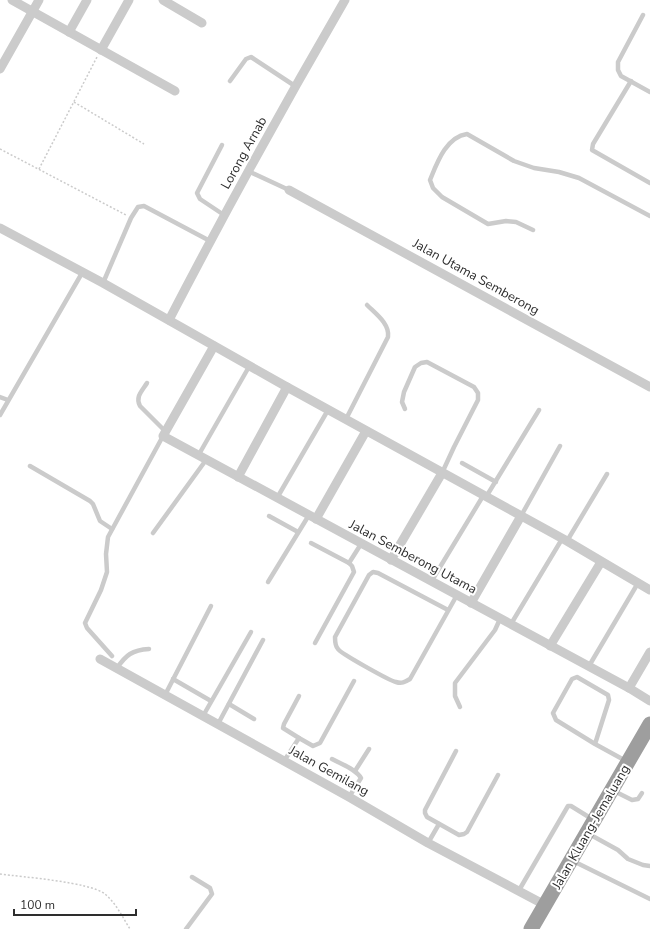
<svg xmlns="http://www.w3.org/2000/svg" width="650" height="929" font-family="'Nunito Sans',sans-serif">
<style>
.lines{fill:none;stroke-linecap:round;stroke-linejoin:round}
.path{stroke:#cbcbcb;stroke-width:1.5;stroke-dasharray:2 2;stroke-linecap:butt}
.service{stroke:#cbcbcb;stroke-width:4.5}
.minor{stroke:#cbcbcb;stroke-width:9}
.trunk{stroke:#9e9e9e;stroke-width:15}
.labels{text-anchor:middle;dominant-baseline:central;stroke-width:4;stroke-linejoin:round;paint-order:stroke}
.street-label{font-size:13px;fill:#2e2e2e;stroke:#fff}
</style>
<rect width="100%" height="100%" fill="#fff"/>
<g class="lines">
<g class="path">
<path d="M74 102 144 144"/>
<path d="M0 149 126 215"/>
<path d="M39 169 97 57"/>
<path d="M0 874C22 877 90 882 105 894 116 903 123 918 130 929"/>
</g>
<g class="service">
<path d="M643 15 618 62V70L621 76 650 92"/>
<path d="M230 81 246 59 251 57 295 86"/>
<path d="M631 81 593 144 592 150 650 183"/>
<path d="M222 145 197 193 200 199 224 215"/>
<path d="M248 171 289 190"/>
<path d="M533 230 516 222 506 221 488 224 442 197 433 188 430 180C437 163 446 137 467 134L514 161 534 168 559 172 579 178 650 216"/>
<path d="M103 283 131 218 138 207 144 206 210 241"/>
<path d="M147 383C142 391 135 397 140 406L165 431"/>
<path d="M0 397 8 400"/>
<path d="M405 409 402 402 404 392 415 367 421 363 427 362 474 387 478 393V400L454 447 442 473"/>
<path d="M0 415 82 273"/>
<path d="M346 419 388 337C390 324 376 314 367 305"/>
<path d="M198 456 250 365"/>
<path d="M462 463 496 482"/>
<path d="M30 466 90 501 93 504 100 521 112 529"/>
<path d="M486 497 539 410"/>
<path d="M277 498 328 410"/>
<path d="M269 516 298 532"/>
<path d="M521 516 560 446"/>
<path d="M153 533 206 460"/>
<path d="M567 541 607 474"/>
<path d="M311 543 349 563 361 544"/>
<path d="M268 582 309 515"/>
<path d="M431 582 483 496"/>
<path d="M448 610 378 573 373 572 369 575 335 637C335 641 335 646 338 649 340 653 390 681 396 682 402 684 405 682 410 679L457 595"/>
<path d="M511 624 562 539"/>
<path d="M315 643 354 572 352 566 349 563"/>
<path d="M112 656 87 628 85 623 101 590 107 572 106 554 108 537 163 436"/>
<path d="M589 666 638 583"/>
<path d="M117 668C126 655 132 650 149 649"/>
<path d="M173 679 211 701"/>
<path d="M165 695 211 606"/>
<path d="M229 704 254 719"/>
<path d="M460 707 455 696V683L495 630 500 619"/>
<path d="M203 716 251 632"/>
<path d="M218 724 263 640"/>
<path d="M299 738 283 728 284 724 299 696"/>
<path d="M595 744 556 720 553 713 572 679 577 677 608 695 609 700 595 744 626 761"/>
<path d="M456 751 425 810V813L427 817 459 835 464 834 467 832 498 775"/>
<path d="M332 759C341 764 356 769 361 778L349 797"/>
<path d="M284 761 299 738 313 746 320 743 354 681"/>
<path d="M355 771 369 749"/>
<path d="M614 791 632 800 638 799 642 793"/>
<path d="M589 834 618 850 628 859 643 865 650 866"/>
<path d="M428 843 439 824"/>
<path d="M573 861 650 899"/>
<path d="M518 892 568 806H571L592 819"/>
<path d="M186 929 212 894 210 888 192 877"/>
</g>
<g class="minor">
<path d="M12 0 175 91"/>
<path d="M163 0 202 23"/>
<path d="M69 32 87 0"/>
<path d="M101 50 129 0"/>
<path d="M0 69 39 0"/>
<path d="M289 190 650 387"/>
<path d="M0 228 103 283 287 387 567 541 650 590"/>
<path d="M169 320C225 212 284 105 345 0"/>
<path d="M214 346 163 436 629 688 650 701"/>
<path d="M238 477 287 387"/>
<path d="M316 519 366 431"/>
<path d="M391 560 442 473"/>
<path d="M471 603 521 516"/>
<path d="M550 646 601 562"/>
<path d="M100 659 349 797 428 843 545 905"/>
<path d="M629 688 650 652"/>
</g>
<path class="trunk" d="M531 929 650 724"/>
</g>
<g class="labels">
<g class="street-label">
<text transform="translate(244 153) rotate(-61)">Lorong Arnab</text>
<text transform="translate(476 277) rotate(29)">Jalan Utama Semberong</text>
<text transform="translate(413 557) rotate(28)">Jalan Semberong Utama</text>
<text transform="translate(329 771) rotate(29)">Jalan Gemilang</text>
<text transform="translate(591 827) rotate(-60)">Jalan Kluang-Jemaluang</text>
</g>
</g>
<path d="M14 909v6h122v-6" fill="none" stroke="#2e2e2e" stroke-width="2"/>
<text x="20" y="909" font-size="12" fill="#2e2e2e" stroke="#ffffff" stroke-width="3" paint-order="stroke">100 m</text>
</svg>
